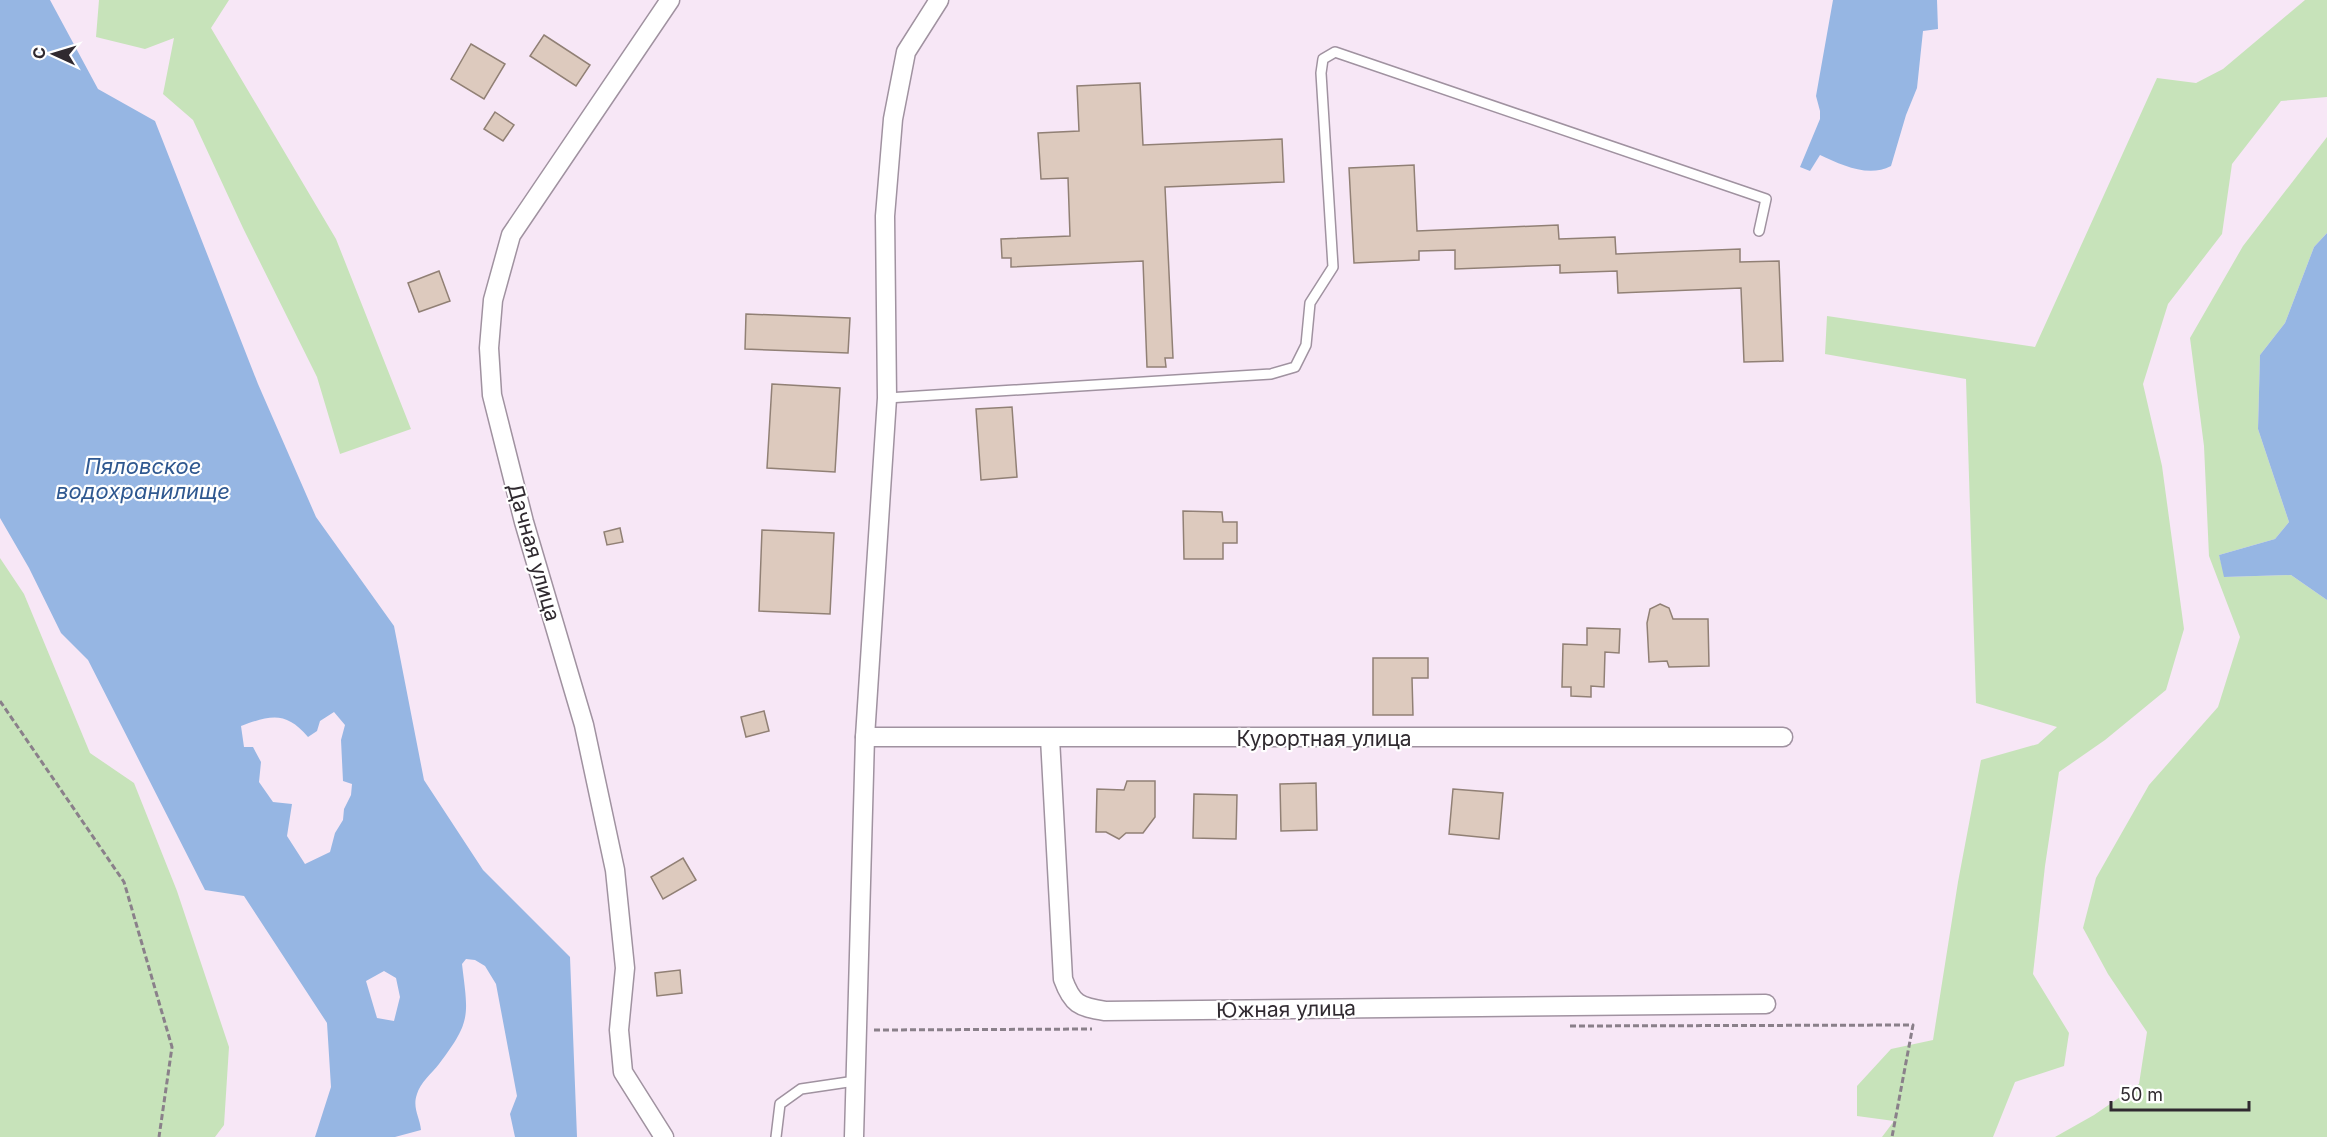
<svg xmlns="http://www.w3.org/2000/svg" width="2327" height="1137" font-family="Inter,sans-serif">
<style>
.green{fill:#c7e3ba}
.water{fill:#96b6e3;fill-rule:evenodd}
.building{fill:#ddcabe;stroke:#918075;stroke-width:1.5}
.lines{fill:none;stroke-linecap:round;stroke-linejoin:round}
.service-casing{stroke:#a092a0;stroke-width:12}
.minor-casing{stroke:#a092a0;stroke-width:21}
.path{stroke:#8a808a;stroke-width:3;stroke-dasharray:6 3;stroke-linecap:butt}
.service{stroke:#fff;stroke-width:9}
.minor{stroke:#fff;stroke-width:18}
.labels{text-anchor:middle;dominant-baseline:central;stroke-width:4.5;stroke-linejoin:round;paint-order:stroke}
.street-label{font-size:21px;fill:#302a30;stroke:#fff}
.water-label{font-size:22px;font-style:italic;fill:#2f5890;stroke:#fff}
</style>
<rect width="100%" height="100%" fill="#f7e7f6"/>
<g class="green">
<path d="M99 0H229L211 28 336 239 411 429 340 454 317 377 243 228 193 120 163 94 174 38 145 49 96 37Z"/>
<path d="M2305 0H2327V97L2281 101 2232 164 2222 234 2168 304 2143 384 2162 466 2184 629 2166 690 2105 740 2059 772 2045 866 2033 974 2069 1033 2064 1066 2015 1082 1993 1137H1882L1894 1121 1857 1116V1086L1891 1049 1933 1040 1958 882 1981 760 2038 744 2057 727 1976 703 1966 379 1825 354 1827 316 2035 347 2157 78 2196 83 2223 69Z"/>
<path d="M2327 137V233L2314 247 2285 323 2260 355 2258 429 2289 522 2275 539 2219 555 2225 577 2291 575 2327 600V1137H2055L2094 1115 2139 1084 2147 1032 2108 974 2083 928 2096 878 2149 785 2218 707 2240 637 2209 556 2204 446 2190 338 2243 246Z"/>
<path d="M0 558 24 594 90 753 134 783 177 891 229 1047 224 1125 215 1137H0Z"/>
</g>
<g class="water">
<path d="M0 0H50L98 89 155 121 258 384 316 517 394 626 424 780 483 870 570 957 577 1137H515L510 1114 517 1096 496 984 485 966 475 960 466 959 462 964C468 1015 472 1021 439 1064 432 1073 420 1083 417 1094 412 1108 420 1117 421 1130L395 1137H315L331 1087 327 1023 244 896 205 890 88 660 61 633 29 568 0 518ZM334 712 345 725 341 740 343 781 352 784 351 795 344 809 343 820 335 833 330 852 305 864 287 836 292 804 273 802 259 782 261 762 253 747H244L241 726C271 715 286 711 308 737L317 731 320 721ZM384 971 396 978 400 997 394 1021 377 1018 366 981Z"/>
<path d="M1833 0H1937L1938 29 1923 31 1917 88 1906 115 1891 166C1868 178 1842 165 1820 155L1810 171 1800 167 1820 119V111L1816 96Z"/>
<path d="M2327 233V600L2291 575 2224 577 2219 555 2275 539 2289 522 2258 429 2260 355 2285 323 2314 247Z"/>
</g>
<g class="building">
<path d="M544 35 590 65 576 86 530 56Z"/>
<path d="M471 44 505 64 484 99 451 79Z"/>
<path d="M1140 83 1143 145 1282 139 1284 182 1165 187 1173 358H1165L1166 367H1147L1143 261 1011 267V258H1002L1001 239 1070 236 1068 178 1041 179 1038 133 1079 131 1077 86Z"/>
<path d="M495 112 514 125 503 141 484 129Z"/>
<path d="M1414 165 1417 231 1558 225 1559 239 1615 237 1616 254 1740 249V262L1779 261 1783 361 1744 362 1741 288 1618 293 1617 271 1560 273V265L1455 269V250L1419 251V260L1354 263 1349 168Z"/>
<path d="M439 271 450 301 419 312 408 283Z"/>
<path d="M746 314 850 318 848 353 745 349Z"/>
<path d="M772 384 840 388 835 472 767 468Z"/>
<path d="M1012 407 1017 477 981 480 976 409Z"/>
<path d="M1183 511 1222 512 1223 522H1237V543H1223V559H1184Z"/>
<path d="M620 528 623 542 607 545 604 532Z"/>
<path d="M762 530 834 533 830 614 759 611Z"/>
<path d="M1660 604 1669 608 1673 619H1708L1709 666 1669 667 1667 661 1649 662 1647 623 1650 609Z"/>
<path d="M1587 628 1620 629 1619 653 1605 652 1604 687 1591 686V697L1571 696V687H1562L1563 644 1587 645Z"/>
<path d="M1373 658H1428V678H1412L1413 715H1373Z"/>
<path d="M764 711 769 731 746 737 741 717Z"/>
<path d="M1127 781H1155V817L1143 833H1126L1119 839 1106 832H1096L1097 789 1124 790Z"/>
<path d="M1316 783 1317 830 1281 831 1280 784Z"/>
<path d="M1453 789 1503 793 1499 839 1449 834Z"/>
<path d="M1194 794 1237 795 1236 839 1193 838Z"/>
<path d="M683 858 696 880 663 899 651 877Z"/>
<path d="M680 970 682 993 657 996 655 973Z"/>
</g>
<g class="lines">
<g class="service-casing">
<g id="service">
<path d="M887 398 1271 374 1295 367 1306 345 1310 303 1333 267 1321 73 1323 59 1335 52 1766 199 1759 231"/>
<path d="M776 1137 780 1104 801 1089 855 1081"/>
</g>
</g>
<g class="minor-casing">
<g id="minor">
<path d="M865 737H1783"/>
<path d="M1050 738 1063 979C1072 1004 1079 1007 1105 1011L1766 1004"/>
<path d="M664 1137 623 1072 619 1030 625 968 615 870 584 725 524 522 492 395 489 348 493 300 511 235 670 0"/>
<path d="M854 1137 865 737 887 398 885 216 893 119 906 52 939 0"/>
</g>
</g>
<g class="path">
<path d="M0 701 124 882 172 1047 159 1137"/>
<path d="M1570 1026 1913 1025 1892 1137"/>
<path d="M874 1030 1092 1029"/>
</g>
<use href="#service" class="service"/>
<use href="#minor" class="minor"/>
</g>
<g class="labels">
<g class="street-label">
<text transform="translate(534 552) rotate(74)">Дачная улица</text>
<text x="1324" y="738">Курортная улица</text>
<text transform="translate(1286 1009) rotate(-1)">Южная улица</text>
</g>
<g class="water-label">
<text x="143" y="466">Пяловское<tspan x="143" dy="25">водохранилище</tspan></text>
</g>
</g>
<g transform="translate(54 54) rotate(274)" stroke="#ffffff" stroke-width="4.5" paint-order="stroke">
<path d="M0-4.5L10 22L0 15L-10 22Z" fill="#302a30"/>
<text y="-9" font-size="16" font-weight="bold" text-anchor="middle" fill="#302a30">С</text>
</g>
<path d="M2111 1101v9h138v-9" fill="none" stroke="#302a30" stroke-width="3"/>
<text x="2120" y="1101" font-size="18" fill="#302a30" stroke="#ffffff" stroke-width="4.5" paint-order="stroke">50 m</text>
</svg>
